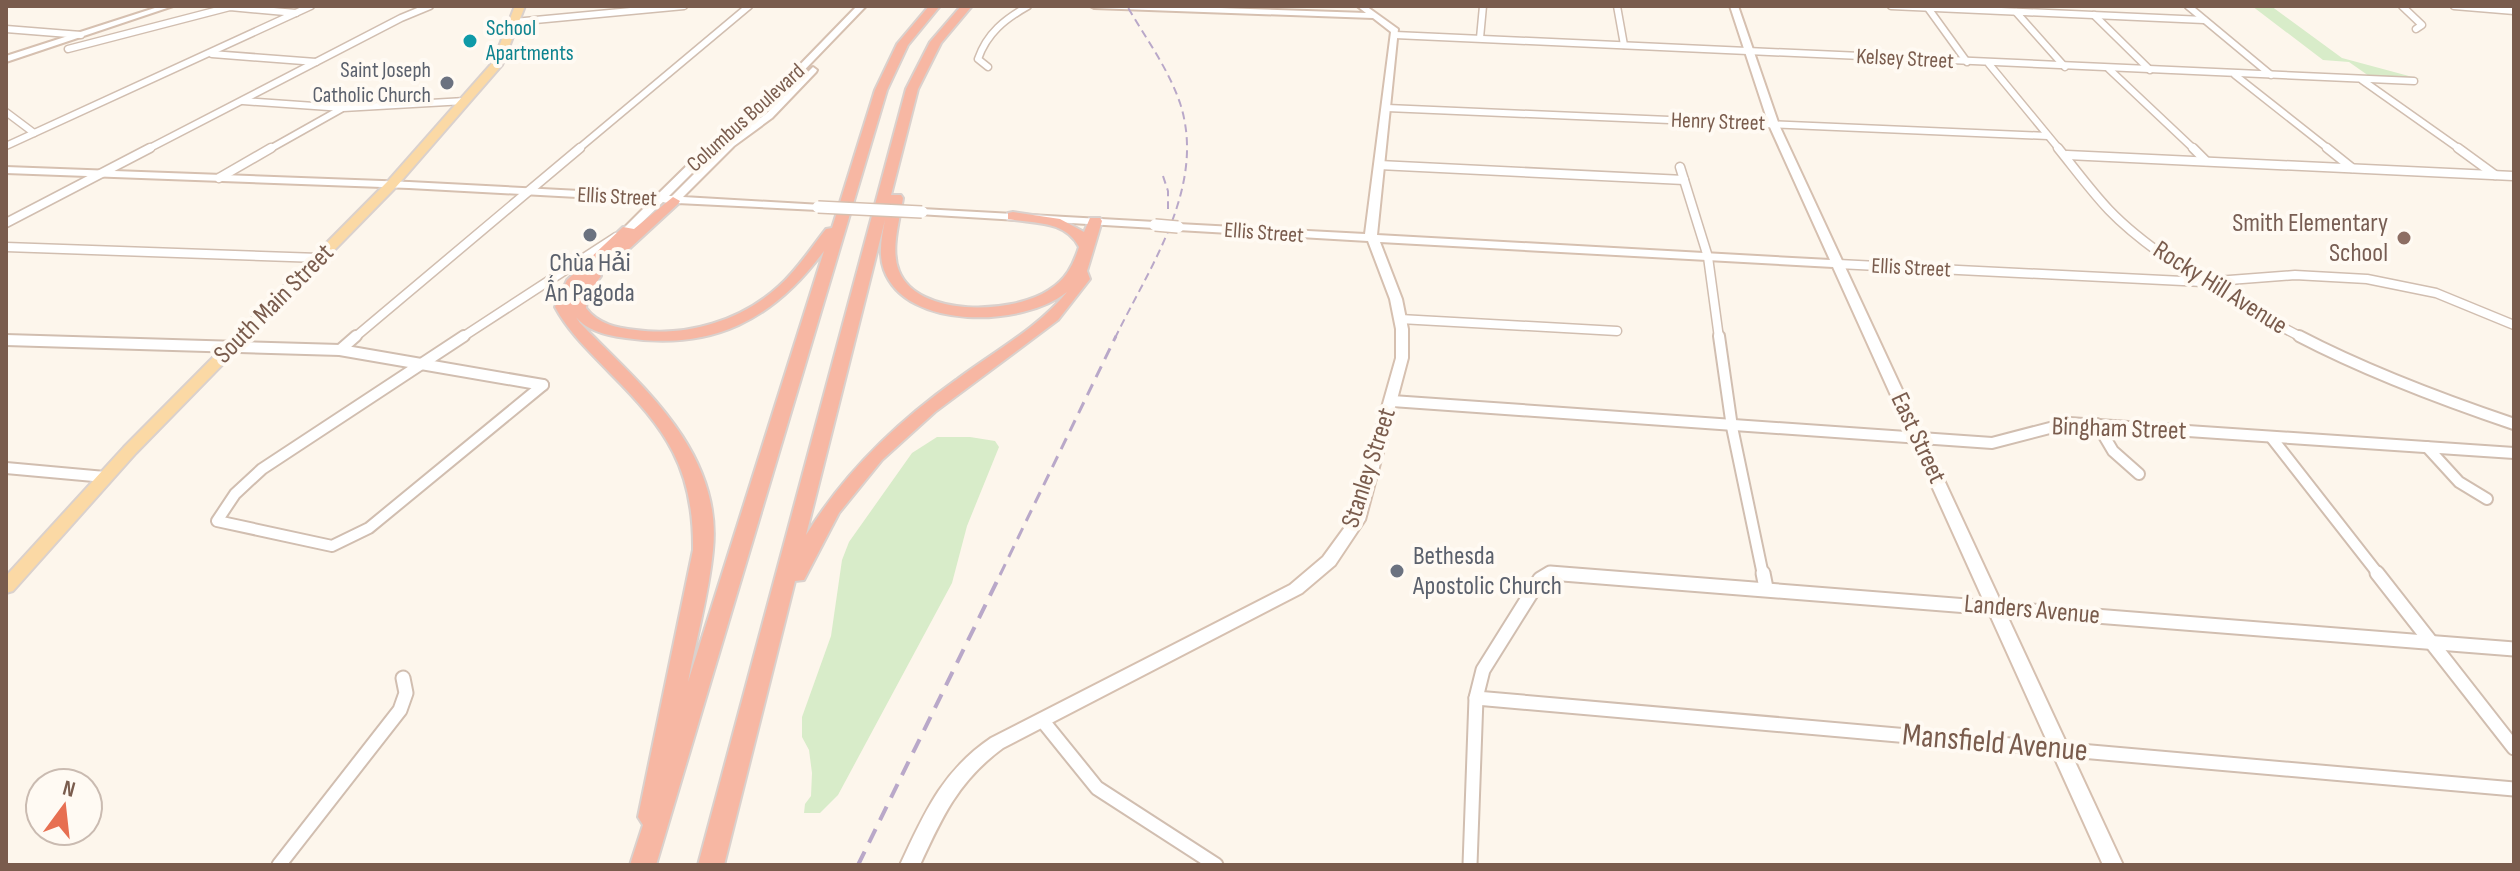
<svg xmlns="http://www.w3.org/2000/svg" width="2520" height="871" font-family="'Sofia Sans Condensed',sans-serif">
<style>
.green{fill:#d8ecc9}
.lines{fill:none;stroke-linecap:round;stroke-linejoin:round}
.street-far3-casing{stroke:#d1beb0;stroke-width:9}
.street-far2-casing{stroke:#d1beb0;stroke-width:11}
.street-far1-casing{stroke:#d1beb0;stroke-width:14}
.street-casing{stroke:#d1beb0;stroke-width:17}
.secondary-casing{stroke:#d6c0b0;stroke-width:4}
.primary-casing{stroke:#dad1cd;stroke-width:4}
.highway-casing{stroke:#dad1cd;stroke-width:4}
.street-far3{stroke:#fff;stroke-width:6}
.street-far2{stroke:#fff;stroke-width:8}
.street-far1{stroke:#fff;stroke-width:10}
.street{stroke:#fff;stroke-width:13}
.secondary{fill:#fff;fill-rule:evenodd}
.primary{fill:#fbd9a5;fill-rule:evenodd}
.highway{fill:#f7b7a3;fill-rule:evenodd}
.rail-far2{stroke:#b9a8c9;stroke-width:2;stroke-dasharray:8 5;stroke-linecap:butt}
.rail-far1{stroke:#b9a8c9;stroke-width:3;stroke-dasharray:12 8;stroke-linecap:butt}
.rail{stroke:#b9a8c9;stroke-width:4;stroke-dasharray:15 10;stroke-linecap:butt}
.secondary-bridge-casing{stroke:#d6c0b0;stroke-width:14;stroke-linecap:butt}
.secondary-bridge{stroke:#fff;stroke-width:11}
.culture-dot{fill:#0f9aa8;stroke:#fffaf3;stroke-width:3}
.worship-dot{fill:#6b7280;stroke:#fffaf3;stroke-width:3}
.education-dot{fill:#8d6e63;stroke:#fffaf3;stroke-width:3}
.labels{text-anchor:middle;dominant-baseline:central;stroke-width:8;stroke-linejoin:round;paint-order:stroke}
.far-culture-label{font-size:22px;fill:#0d838f;stroke:#fffaf3;text-anchor:start}
.far-street-label{font-size:22px;fill:#7a5c4d;stroke:#fffaf3}
.far-worship-label{font-size:22px;fill:#5b616d;stroke:#fffaf3;text-anchor:end}
.education-label{font-size:26px;fill:#785e54;stroke:#fffaf3;text-anchor:end}
.worship-label{font-size:26px;fill:#5b616d;stroke:#fffaf3}
.street-label{font-size:26px;fill:#7a5c4d;stroke:#fffaf3}
.near-street-label{font-size:32px;fill:#7a5c4d;stroke:#fffaf3}
</style>
<rect width="100%" height="100%" fill="#fdf6ec"/>
<g class="green">
<path d="M2252 6H2271L2342 58 2420 79 2369 76 2349 62 2323 60Z"/>
<path d="M970 437 995 441 999 447 967 526 952 583 838 795 820 813H804L805 804 811 796 812 773 809 750 802 737V717L831 636 842 560 849 542 912 453 937 437Z"/>
</g>
<g class="lines">
<g class="street-far3-casing">
<g id="street-far3">
<path d="M1617 6 1624 45"/>
<path d="M1891 6 2204 20"/>
<path d="M2188 6 2271 75"/>
<path d="M2402 6 2422 25 2416 29"/>
<path d="M2454 6 2514 11"/>
<path d="M1928 8 1967 62"/>
<path d="M2016 12 2065 67"/>
<path d="M2094 15 2150 70"/>
<path d="M514 22 684 6"/>
<path d="M6 29 81 35"/>
<path d="M1395 35 2414 81"/>
<path d="M1480 38 1483 6"/>
<path d="M68 49 230 7 296 13"/>
<path d="M212 54 316 62"/>
<path d="M1989 64 2060 150"/>
<path d="M988 67 978 59C987 33 1005 19 1028 6"/>
<path d="M2109 69 2195 150"/>
<path d="M2235 75 2330 150"/>
<path d="M2362 80 2461 150"/>
<path d="M243 101 343 108 465 101"/>
<path d="M1387 108 2048 136"/>
<path d="M6 112 34 133"/>
<path d="M6 146 311 6"/>
<path d="M146 150 401 18 430 6"/>
<path d="M268 150 341 109"/>
<path d="M577 150 749 6"/>
</g>
</g>
<g class="street-far2-casing">
<g id="street-far2">
<path d="M2058 148C2075 169 2091 191 2109 210 2155 258 2243 307 2303 338"/>
<path d="M2193 148 2206 161"/>
<path d="M2327 148 2352 168"/>
<path d="M2458 148 2495 175"/>
<path d="M2067 155 2513 176"/>
<path d="M1379 165 1684 180"/>
<path d="M1680 167 1708 257 1719 338"/>
<path d="M219 178 271 148"/>
<path d="M6 223 150 148"/>
<path d="M6 247 319 258"/>
<path d="M1838 264 2203 282 2295 275 2367 279 2436 293 2514 325"/>
<path d="M1400 319 1617 331"/>
<path d="M354 338 580 148"/>
<path d="M461 338 616 237"/>
</g>
</g>
<g class="street-far1-casing">
<g id="street-far1">
<path d="M464 336 262 469 235 494 217 521 332 546 369 528 543 385"/>
<path d="M1719 336 1732 427 1763 575"/>
<path d="M2299 336C2368 372 2440 399 2514 424"/>
<path d="M6 340 340 350 543 385"/>
<path d="M340 350 356 336"/>
<path d="M1392 401 1992 443 2069 423 2514 453"/>
<path d="M2097 424 2113 451 2139 474"/>
<path d="M2271 437 2379 575"/>
<path d="M2427 447 2459 482 2487 499"/>
<path d="M6 468 105 477"/>
<path d="M1547 575H1571"/>
</g>
</g>
<g class="street-casing">
<g id="street">
<path d="M1763 573 1766 588"/>
<path d="M2377 573 2514 748"/>
<path d="M1476 698 2514 789"/>
<path d="M1042 720 1097 788 1216 865"/>
<path d="M279 865 400 710 406 693 403 678"/>
<path d="M1470 865 1476 698 1483 670 1540 579 1550 573 2514 649"/>
</g>
</g>
<g class="secondary-casing">
<g id="secondary">
<path d="M161 6H173L6 62V56Z"/>
<path d="M857 6H866L759 117 718 147 669 196H672L726 142 766 114 813 67 817 70 816 72 772 118 734 146 683 197 822 205V209L818 210 677 203 673 204 663 202 632 232 628 233 622 230 651 201 409 188 6 173V167L409 182 657 195 710 143 753 113Z"/>
<path d="M1090 6H1162L1366 13 1357 6H1366L1398 29 1377 235 1830 260 1769 125 1730 6H1738L1779 125 2123 865H2103L1833 267 1380 242 1402 299 1408 329V358L1365 520 1335 565 1302 593 1003 748C959 780 942 817 920 865H900C924 814 942 771 991 738L1290 585 1323 557 1350 520 1396 358V329L1390 299 1368 241 1178 230 1172 227 1178 224 1365 234 1391 32 1373 18 1094 8Z"/>
<path d="M922 209 1155 222 1161 225 1155 228 918 214 917 212Z"/>
</g>
</g>
<g class="primary-casing">
<path id="primary" d="M515 6H525L502 65 396 187 136 453 13 591 6 593V576L124 447 388 181 493 62Z"/>
</g>
<g class="highway-casing">
<g id="highway">
<path d="M929 6H940L908 45 887 90 656 865H630L643 825 638 817 693 550C694 468 666 429 610 373 590 352 569 333 555 307L567 280 623 227 634 229 673 197 680 201 678 204 628 250 617 249 593 271 601 276 588 294 586 308C598 324 617 328 636 330 686 337 741 321 779 286 797 270 811 248 826 229L832 228 875 90 897 44ZM824 251 688 682C696 639 709 594 713 550 723 452 642 386 580 323L576 317C587 331 609 336 626 338 713 351 774 319 824 251Z"/>
<path d="M961 6H972L941 43 918 89 891 195H901L903 198C900 220 890 249 899 271 918 318 1013 314 1049 290 1066 279 1073 266 1079 247 1065 220 1034 224 1008 219V213L1013 212 1060 219 1084 232 1090 218H1100L1102 221 1087 271 1090 279 1058 320 935 412 882 460 839 513 804 580 795 581 724 865H698L906 89 930 42ZM885 220C882 236 878 254 884 270 906 331 1024 327 1067 292 1037 329 993 352 956 380 896 423 845 472 806 535Z"/>
</g>
</g>
<use href="#street-far3" class="street-far3"/>
<use href="#street-far2" class="street-far2"/>
<use href="#street-far1" class="street-far1"/>
<use href="#street" class="street"/>
<use href="#secondary" class="secondary"/>
<use href="#primary" class="primary"/>
<use href="#highway" class="highway"/>
<g class="rail-far2">
<path d="M1163 176 1168 191V209"/>
<path d="M1115 338C1150 266 1207 186 1180 103 1168 68 1145 37 1127 6"/>
</g>
<path class="rail-far1" d="M1000 575 1116 336"/>
<path class="rail" d="M858 865 1001 573"/>
<g class="secondary-bridge-casing">
<g id="secondary-bridge">
<path d="M818 207 922 212"/>
<path d="M1155 225 1178 227"/>
</g>
</g>
<use href="#secondary-bridge" class="secondary-bridge"/>
</g>
<circle class="culture-dot" cx="470" cy="41" r="8"/>
<g class="worship-dot">
<circle cx="447" cy="83" r="8"/>
<circle cx="590" cy="235" r="8"/>
<circle cx="1397" cy="571" r="8"/>
</g>
<circle class="education-dot" cx="2404" cy="238" r="8"/>
<g class="labels">
<g class="far-culture-label">
<text x="486" y="28">School<tspan x="486" dy="25">Apartments</tspan></text>
</g>
<g class="far-street-label">
<text transform="translate(1905 59) rotate(3)">Kelsey Street</text>
<text transform="translate(746 118) rotate(-42)">Columbus Boulevard</text>
<text transform="translate(1718 122) rotate(2)">Henry Street</text>
<text transform="translate(617 197) rotate(3)">Ellis Street</text>
<text transform="translate(1264 233) rotate(4)">Ellis Street</text>
<text transform="translate(1911 268) rotate(3)">Ellis Street</text>
</g>
<g class="far-worship-label">
<text x="431" y="70">Saint Joseph<tspan x="431" dy="25">Catholic Church</tspan></text>
</g>
<g class="education-label">
<text x="2388" y="223">Smith Elementary<tspan x="2388" dy="30">School</tspan></text>
</g>
<g class="worship-label">
<text x="590" y="263">Chùa Hải<tspan x="590" dy="30">Ấn Pagoda</tspan></text>
<text x="1413" y="556" text-anchor="start">Bethesda<tspan x="1413" dy="30">Apostolic Church</tspan></text>
</g>
<g class="street-label">
<text transform="translate(2220 288) rotate(32)">Rocky Hill Avenue</text>
<text transform="translate(274 304) rotate(-45)">South Main Street</text>
<text transform="translate(2119 429) rotate(2)">Bingham Street</text>
<text transform="translate(1918 438) rotate(65)">East Street</text>
<text transform="translate(1369 468) rotate(-72)">Stanley Street</text>
<text transform="translate(2032 610) rotate(5)">Landers Avenue</text>
</g>
<g class="near-street-label">
<text transform="translate(1995 743) rotate(5)">Mansfield Avenue</text>
</g>
</g>
<rect width="2520" height="871" fill="none" stroke="#7a5c4d" stroke-width="16"/>
<g transform="translate(64 807) rotate(15)"><circle r="38" fill="#fffaf3" stroke="#cabbb1" stroke-width="2"/>
<path d="M0-6L14 30L0 20L-14 30Z" fill="#e76f51"/>
<text y="-12" font-size="22" font-weight="bold" text-anchor="middle" fill="#7a5c4d">N</text>
</g>
</svg>
